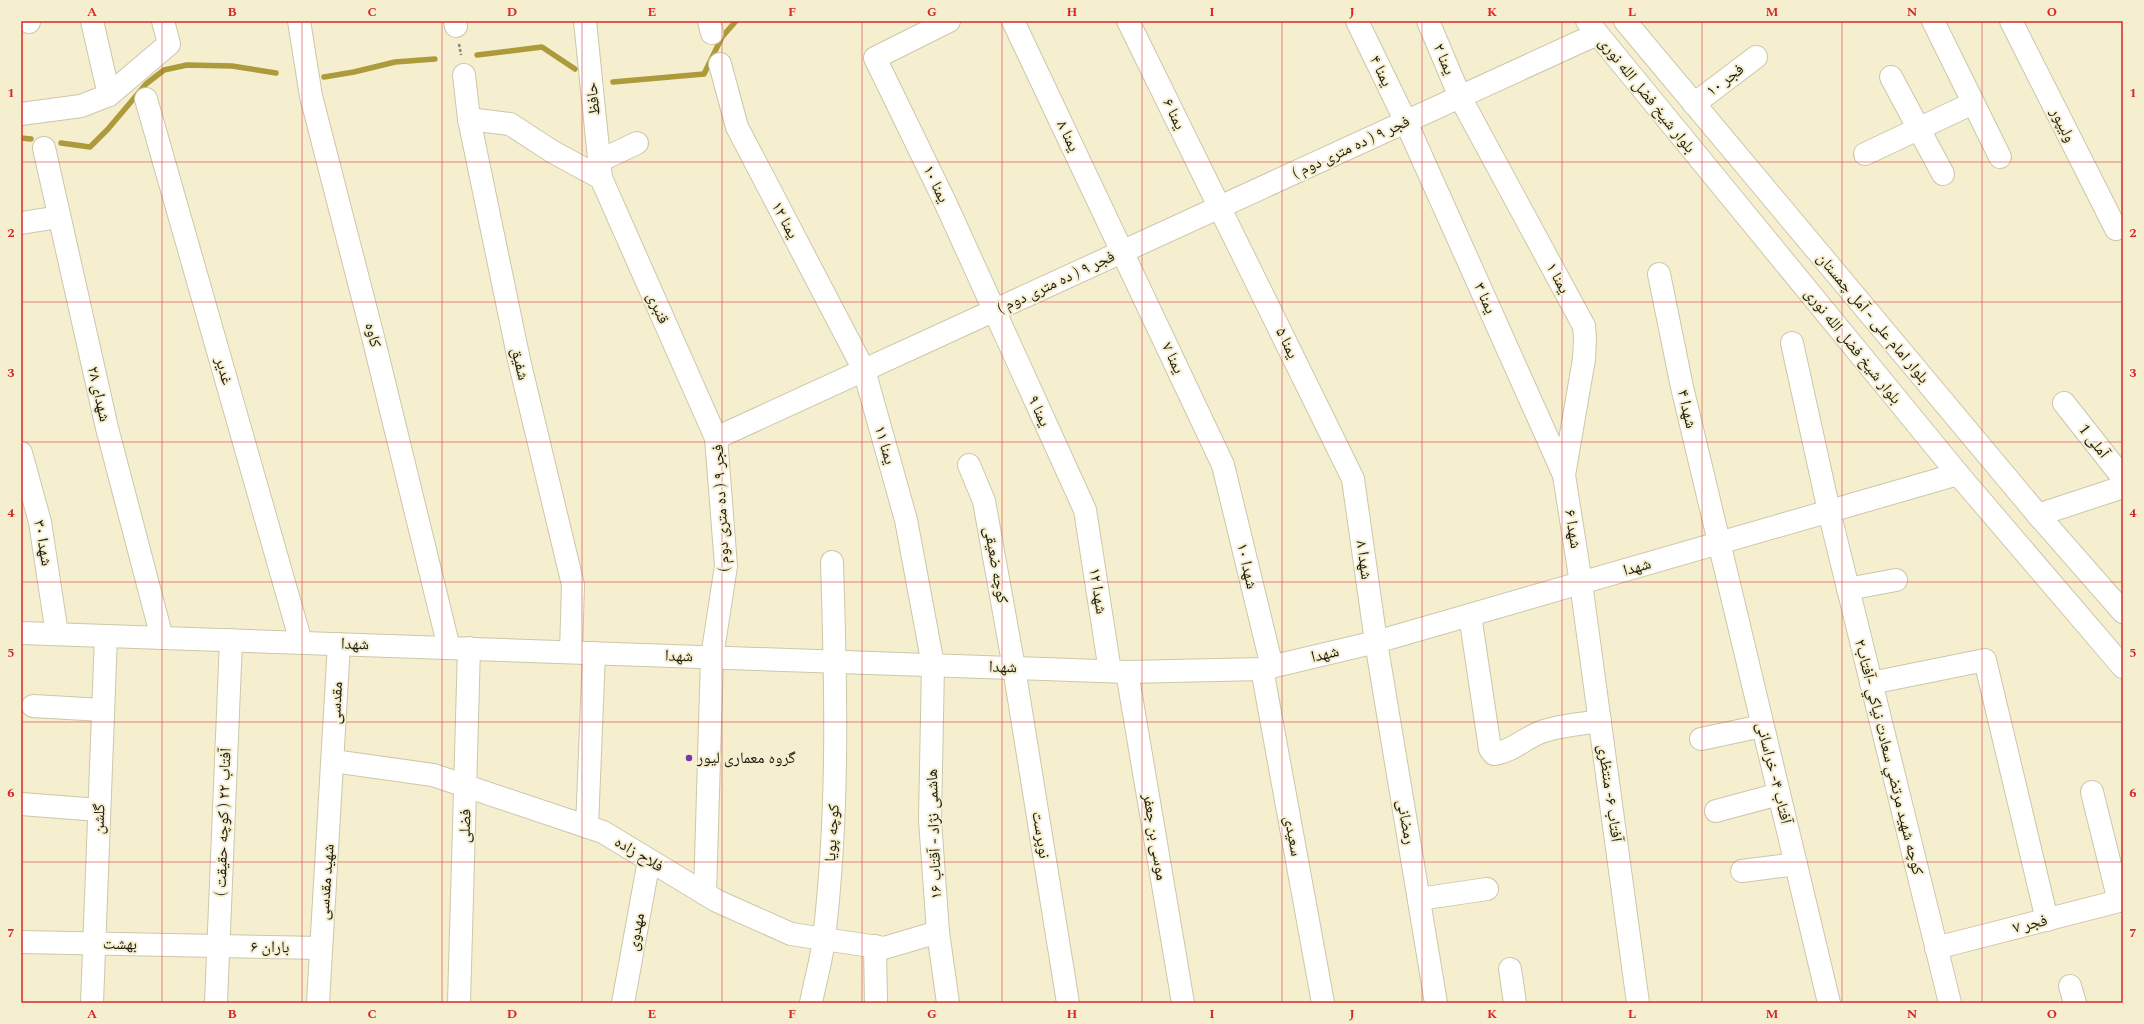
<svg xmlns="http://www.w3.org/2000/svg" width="2144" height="1024" font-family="Spectral,'Noto Naskh Arabic',serif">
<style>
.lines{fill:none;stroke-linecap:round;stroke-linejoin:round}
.stream{stroke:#ac9a3b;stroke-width:5.5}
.minor-casing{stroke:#cdc7a9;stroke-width:24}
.major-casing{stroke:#cdc7a9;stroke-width:24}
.path{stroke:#8b8771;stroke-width:2.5;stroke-dasharray:3 2;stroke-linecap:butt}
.minor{stroke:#fff;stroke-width:22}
.major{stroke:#fff;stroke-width:22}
.grid{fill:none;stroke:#d62828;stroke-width:1;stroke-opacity:0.55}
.poi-dot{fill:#7a35a9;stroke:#f5efd0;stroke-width:1.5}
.labels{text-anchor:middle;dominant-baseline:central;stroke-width:4;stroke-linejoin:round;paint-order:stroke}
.street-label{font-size:16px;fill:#1c1a0f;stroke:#f5efd0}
.poi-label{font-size:16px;fill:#1c1a0f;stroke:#f5efd0;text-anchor:start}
.neatline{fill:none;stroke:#d62828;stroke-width:1.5}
.grid-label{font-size:13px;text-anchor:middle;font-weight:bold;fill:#d62828}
</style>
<rect width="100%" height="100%" fill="#f5efd0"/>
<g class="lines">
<g class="stream">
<path d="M477 55 542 47 575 69"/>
<path d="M324 77 354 72 395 62 435 59"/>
<path d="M613 82 704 74 722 37 736 21"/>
<path d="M21 138 31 139"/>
<path d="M61 143 90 147 108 129 146 84 164 70 187 65 232 66 276 73"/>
</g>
<g class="minor-casing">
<g id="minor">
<path d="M29 21V22"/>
<path d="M92 21 109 95"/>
<path d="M299 21 311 96 373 337 449 648"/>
<path d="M455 21 456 26"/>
<path d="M585 21 601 178 716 438 726 566 712 657 705 894"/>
<path d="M709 21 712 33"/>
<path d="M949 21 875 58 945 202 1085 510 1110 671"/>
<path d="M1013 21 1223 465 1272 667"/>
<path d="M1128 21 1353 479 1376 642 1436 1003"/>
<path d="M1357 21 1406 122 1564 475 1581 583 1638 1003"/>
<path d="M1428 21 1460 97 1584 326 1585 338 1584 359 1564 475"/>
<path d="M1933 21 2000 157"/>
<path d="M2011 21 2116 229"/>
<path d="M720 64 737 127 864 370 906 520 933 665 930 820 938 932 948 1003"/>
<path d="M464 75 469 119 519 360 573 585 571 652"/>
<path d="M1891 77 1943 174"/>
<path d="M146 99 301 642"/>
<path d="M1694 104 1756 57"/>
<path d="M21 114 81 106 109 95 169 44 163 21"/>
<path d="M469 119 510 124 553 152 601 178"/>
<path d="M44 148 107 428 162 638"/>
<path d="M1865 154 1973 103"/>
<path d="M599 161 637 143"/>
<path d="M21 223 59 217"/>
<path d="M1659 274 1682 387 1829 1003"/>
<path d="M1792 343 1829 511 1950 1003"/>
<path d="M2064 403 2123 478"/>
<path d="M716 438 1597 34"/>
<path d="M21 453 40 522 57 634"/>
<path d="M969 465 984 501 1014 668 1068 1003"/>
<path d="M2038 515 2123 487"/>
<path d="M1848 589 1896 580"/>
<path d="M1470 615 1490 749 1494 754C1512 752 1527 736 1544 731 1562 725 1582 724 1600 721"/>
<path d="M1262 669 1323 1003"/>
<path d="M1127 672 1183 1003"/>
<path d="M1871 683 1985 660 2047 920"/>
<path d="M33 706 103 710"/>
<path d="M1701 739 1762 726"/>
<path d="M333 761 433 775 603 832 717 901 791 934 884 948 938 932"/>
<path d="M2092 792 2119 901"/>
<path d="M21 804 99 810"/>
<path d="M1716 811 1779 794"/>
<path d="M587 827 594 653"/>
<path d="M1742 871 1796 864"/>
<path d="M1419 899 1487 889"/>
<path d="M21 942 321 948"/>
<path d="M875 946 876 1003"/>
<path d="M1936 948 2123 900"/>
<path d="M1510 969 1515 1003"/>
<path d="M2070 986 2075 1003"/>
<path d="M92 1003 106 636"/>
<path d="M216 1003 231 640"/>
<path d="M318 1003 339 644"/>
<path d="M459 1003 469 648"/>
<path d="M623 1003 649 860"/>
<path d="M811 1003C815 981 822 959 824 938 839 813 836 687 832 562"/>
</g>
</g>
<g class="major-casing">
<g id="major">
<path d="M1587 21 1958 474 2123 667"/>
<path d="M1625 21 2038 515 2123 612"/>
<path d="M21 633 1127 672 1262 669 1376 642 1958 474"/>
</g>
</g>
<path class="path" d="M459 44 461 55"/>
<use href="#minor" class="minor"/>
<use href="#major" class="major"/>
</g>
<path class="grid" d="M162 21V1003M302 21V1003M442 21V1003M582 21V1003M722 21V1003M862 21V1003M1002 21V1003M1142 21V1003M1282 21V1003M1422 21V1003M1562 21V1003M1702 21V1003M1842 21V1003M1982 21V1003M21 162H2123M21 302H2123M21 442H2123M21 582H2123M21 722H2123M21 862H2123"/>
<circle class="poi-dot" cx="689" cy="758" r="4"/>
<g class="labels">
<g class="street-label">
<text transform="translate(1444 59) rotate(67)">یمنا ۲</text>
<text transform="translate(1381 71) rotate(64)">یمنا ۴</text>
<text transform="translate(1725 80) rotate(-37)">فجر ۱۰</text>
<text transform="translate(1647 95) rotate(51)">بلوار شیخ فضل الله نوری</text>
<text transform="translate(593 99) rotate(-96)">حافظ</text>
<text transform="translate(1174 114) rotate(64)">یمنا ۶</text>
<text transform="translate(2063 125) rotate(63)">ولیپور</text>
<text transform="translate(1068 136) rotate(64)">یمنا ۸</text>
<text transform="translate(1351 147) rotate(-25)">فجر ۹ ( ده متری دوم )</text>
<text transform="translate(936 184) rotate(64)">یمنا ۱۰</text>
<text transform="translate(785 220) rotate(62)">یمنا ۱۲</text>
<text transform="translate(1558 278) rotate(62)">یمنا ۱</text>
<text transform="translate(1056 282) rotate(-25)">فجر ۹ ( ده متری دوم )</text>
<text transform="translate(1485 298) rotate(66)">یمنا ۳</text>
<text transform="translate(658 308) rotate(66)">قنبری</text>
<text transform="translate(1873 318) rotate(50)">بلوار امام علی - آمل چمستان</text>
<text transform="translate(373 335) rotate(76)">کاوه</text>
<text transform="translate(1287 343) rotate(64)">یمنا ۵</text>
<text transform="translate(1853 346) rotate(51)">بلوار شیخ فضل الله نوری</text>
<text transform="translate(1173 358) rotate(65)">یمنا ۷</text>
<text transform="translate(520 364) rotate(77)">شفیق</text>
<text transform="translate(224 371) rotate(74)">غدیر</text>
<text transform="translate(99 394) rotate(77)">شهدای ۲۸</text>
<text transform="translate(1687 409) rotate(77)">شهدا ۴</text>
<text transform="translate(1039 411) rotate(65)">یمنا ۹</text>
<text transform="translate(2094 441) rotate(52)">آملی 1</text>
<text transform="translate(885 445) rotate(74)">یمنا ۱۱</text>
<text transform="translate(721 508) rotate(-93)">فجر ۹ ( ده متری دوم )</text>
<text transform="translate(1573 529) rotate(81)">شهدا ۶</text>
<text transform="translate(43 543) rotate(80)">شهدا ۳۰</text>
<text transform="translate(1364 560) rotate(82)">شهدا ۸</text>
<text transform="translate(996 565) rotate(80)">کوچه ضعیقی</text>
<text transform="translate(1247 566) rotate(77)">شهدا ۱۰</text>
<text transform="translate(1637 567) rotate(-16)">شهدا</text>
<text transform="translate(1098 591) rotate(81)">شهدا ۱۲</text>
<text transform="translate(355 644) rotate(2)">شهدا</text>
<text transform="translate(1325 654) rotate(-13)">شهدا</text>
<text transform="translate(679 656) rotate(2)">شهدا</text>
<text transform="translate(1003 667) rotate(2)">شهدا</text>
<text transform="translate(336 703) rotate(-87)">مقدسی</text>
<text transform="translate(1889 757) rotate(76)">كوچه شهيد مرتضي سعادت نياكي -آفتاب۲</text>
<text transform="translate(1774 773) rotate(76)">آفتاب ۴- خراسانی</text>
<text transform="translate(1610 793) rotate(82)">آفتاب ۶- منتظری</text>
<text transform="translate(99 819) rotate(-88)">گلشن</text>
<text transform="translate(223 822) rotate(-88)">آفتاب ۲۲ ( کوچه حقیقت )</text>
<text transform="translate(1406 822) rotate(80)">رمضانی</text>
<text transform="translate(465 826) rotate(-88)">فضلی</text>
<text transform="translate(832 833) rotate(-86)">کوچه پویا</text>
<text transform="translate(934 834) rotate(-92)">هاشمی نژاد - آقتاب ۱۶</text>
<text transform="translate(1041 835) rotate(81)">نوپرست</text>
<text transform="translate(1293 836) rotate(80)">سعیدی</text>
<text transform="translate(1155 837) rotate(81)">موسی بن جعفر</text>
<text transform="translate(639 854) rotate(31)">فلاح زاده</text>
<text transform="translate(326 882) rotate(-86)">شهید مقدسی</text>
<text transform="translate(2030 924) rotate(-14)">فجر ۷</text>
<text transform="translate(636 932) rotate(-80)">مهدوی</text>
<text transform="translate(120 944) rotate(1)">بهشت</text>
<text transform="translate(270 947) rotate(1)">باران ۶</text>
</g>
<g class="poi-label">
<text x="697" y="758">گروه معماری لیور</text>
</g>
</g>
<rect width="2144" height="1024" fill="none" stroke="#f5efd0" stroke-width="44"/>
<rect x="22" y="22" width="2100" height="980" class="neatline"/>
<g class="grid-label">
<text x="92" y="16">A</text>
<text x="232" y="16">B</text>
<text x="372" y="16">C</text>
<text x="512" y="16">D</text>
<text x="652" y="16">E</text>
<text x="792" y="16">F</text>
<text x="932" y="16">G</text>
<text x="1072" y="16">H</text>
<text x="1212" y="16">I</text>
<text x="1352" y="16">J</text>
<text x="1492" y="16">K</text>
<text x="1632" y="16">L</text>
<text x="1772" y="16">M</text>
<text x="1912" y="16">N</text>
<text x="2052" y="16">O</text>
<text x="11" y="97">1</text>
<text x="2133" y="97">1</text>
<text x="11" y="237">2</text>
<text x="2133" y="237">2</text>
<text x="11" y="377">3</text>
<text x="2133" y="377">3</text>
<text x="11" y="517">4</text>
<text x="2133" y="517">4</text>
<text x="11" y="657">5</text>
<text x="2133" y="657">5</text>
<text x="11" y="797">6</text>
<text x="2133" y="797">6</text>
<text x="11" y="937">7</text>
<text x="2133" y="937">7</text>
<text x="92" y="1018">A</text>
<text x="232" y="1018">B</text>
<text x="372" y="1018">C</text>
<text x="512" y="1018">D</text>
<text x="652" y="1018">E</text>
<text x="792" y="1018">F</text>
<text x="932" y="1018">G</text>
<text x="1072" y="1018">H</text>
<text x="1212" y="1018">I</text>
<text x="1352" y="1018">J</text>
<text x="1492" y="1018">K</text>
<text x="1632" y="1018">L</text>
<text x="1772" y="1018">M</text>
<text x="1912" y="1018">N</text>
<text x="2052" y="1018">O</text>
</g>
</svg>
